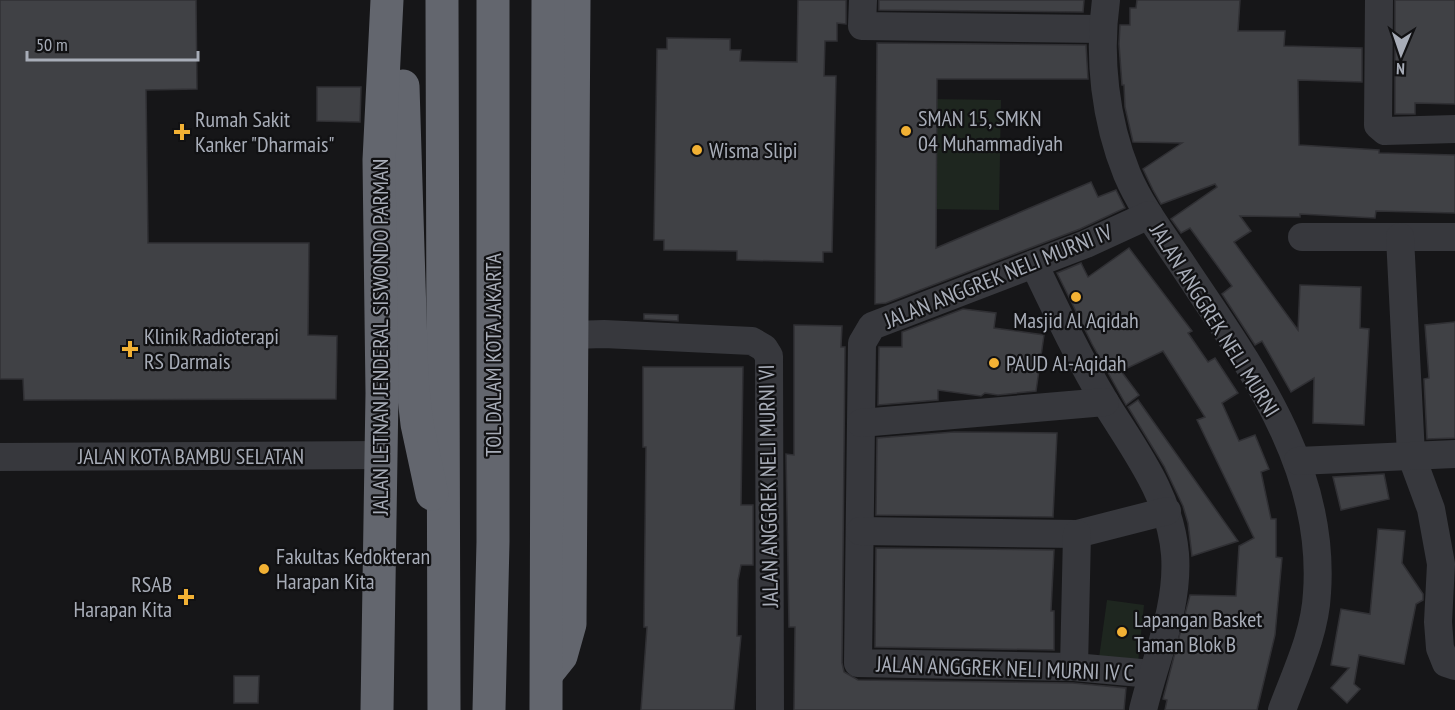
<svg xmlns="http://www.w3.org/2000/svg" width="1455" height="710" font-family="'PT Sans Narrow',sans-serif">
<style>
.green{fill:#1e261f}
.building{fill:#404145;stroke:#303034;stroke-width:1.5}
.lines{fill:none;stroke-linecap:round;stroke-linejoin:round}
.minor{stroke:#37383d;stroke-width:28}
.highway{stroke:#63666e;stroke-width:33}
.poi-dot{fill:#f2b134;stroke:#111113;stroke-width:2}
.labels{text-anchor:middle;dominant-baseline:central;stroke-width:4.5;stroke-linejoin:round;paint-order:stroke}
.poi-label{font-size:22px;fill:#a8adb8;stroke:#111113;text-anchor:start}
.street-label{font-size:22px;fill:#a8adb8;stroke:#111113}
</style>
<rect width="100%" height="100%" fill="#161618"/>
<g class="green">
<path d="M928 99 1001 100 999 210 926 209Z"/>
<path d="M1107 600 1144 605 1138 663 1099 658Z"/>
</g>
<g class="building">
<path d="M0 0H196L197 89 146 90 148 243H309L308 335 337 336 336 399 24 400 23 379H0Z"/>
<path d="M798 0H846V24L837 23V41H825L824 76H836L832 252H823V262L737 260V251L664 250V240H654L657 49H667V38L730 39V50H741L740 61 797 62Z"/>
<path d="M879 0H1084L1083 12 879 10Z"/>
<path d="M1137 0H1240L1238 31H1285L1284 46 1362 48V82L1298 80 1299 145 1379 150V153L1455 155V213L1376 211 1375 218 1300 214V217L1240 216 1251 231 1234 242 1298 330 1300 285 1361 287 1360 328 1369 329 1364 425 1313 423 1314 378 1291 392 1262 341 1255 345 1222 294 1232 286 1190 228 1181 233 1171 219 1217 187 1215 184 1161 204 1153 190 1143 169 1182 143 1133 142 1125 107 1124 85H1122L1119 44 1120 25H1130V8H1136Z"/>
<path d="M1395 0H1455V104L1415 103V114H1395Z"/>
<path d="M877 43 1086 45 1088 79H937L936 248 1091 182 1098 197 1116 190 1125 208 1080 229 886 303 875 304Z"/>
<path d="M317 87H361L360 122 317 121Z"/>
<path d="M1129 248 1192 331 1188 333 1208 362 1215 358 1238 393 1222 403 1239 441 1255 435 1269 469 1261 472 1271 519H1276V557L1282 558 1275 635 1257 710H1165L1167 700 1163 699 1190 595 1236 596 1239 546 1254 538 1197 420 1205 417 1163 351 1121 371 1139 395 1126 405 1092 344 1057 273 1081 263 1088 277Z"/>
<path d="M963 309 996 313 994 328 1044 335 1036 391 998 395 985 393 981 396 938 390V400L878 405 879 347H902V332Z"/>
<path d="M644 314 678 315V321L644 319Z"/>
<path d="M1455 322V438L1427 439 1424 379 1429 378 1425 325Z"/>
<path d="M794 325 842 326 841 347H845L842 663 844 672 858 680 1073 683 1126 688 1124 710H794L795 627H789L786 454 794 455Z"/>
<path d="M643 367H743L741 505H753V565H741L738 580 737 636H741L734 710H641L647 627H644L646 447H643Z"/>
<path d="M1138 400 1238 541 1192 556 1188 523 1183 506 1164 466 1128 407Z"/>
<path d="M954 432 1057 433 1053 517 876 515 877 438Z"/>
<path d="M1384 474 1389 499 1341 510 1333 477Z"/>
<path d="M1378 529 1405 531 1402 563 1423 594V600L1416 604 1404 664 1359 655 1354 684 1360 689 1347 703 1331 688 1349 668 1331 665 1341 609 1370 614Z"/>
<path d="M876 548 1054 550 1051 611H1054V650L875 647Z"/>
<path d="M234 676H259L258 703H234Z"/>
</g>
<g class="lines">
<g class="minor">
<path d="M863 0 862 26 1102 29"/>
<path d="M1106 0C1098 57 1105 120 1127 174 1141 207 1164 237 1184 267 1250 366 1326 467 1317 593 1315 634 1296 672 1282 710"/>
<path d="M1379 0 1378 125 1385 131 1455 129"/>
<path d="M1149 215 1086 244 872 326 862 343 858 663 1074 667 1152 674"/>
<path d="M1302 237H1455"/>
<path d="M1400 237 1411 455 1431 509 1441 564 1438 622 1440 648 1446 663 1455 666"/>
<path d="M1034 264C1056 310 1079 359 1105 402 1135 451 1170 495 1175 554 1179 608 1155 659 1143 710"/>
<path d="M572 335 604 334 752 341 764 348 769 356 770 710"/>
<path d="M861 423 1105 402"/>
<path d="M0 457 381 455"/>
<path d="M1298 461 1455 454"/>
<path d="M860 531 1077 534 1167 511"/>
<path d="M1074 667 1077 534"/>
</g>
<g class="highway">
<path d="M442 0 444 710"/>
<path d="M403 86 412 380 417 424 432 494"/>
<path d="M549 671 561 656 570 624 574 0"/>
<path d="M377 710 382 393 379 160 387 0"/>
<path d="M489 710 493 542V0"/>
<path d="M546 710 548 0"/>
</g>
</g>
<g class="poi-dot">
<circle cx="906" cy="131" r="6"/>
<path d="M179 123h6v6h6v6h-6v6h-6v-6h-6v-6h6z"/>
<circle cx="697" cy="150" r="6"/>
<circle cx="1076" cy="297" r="6"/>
<path d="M127 340h6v6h6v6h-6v6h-6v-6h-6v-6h6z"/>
<circle cx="994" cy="363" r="6"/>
<circle cx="264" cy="569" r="6"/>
<path d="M183 588h6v6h6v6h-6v6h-6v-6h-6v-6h6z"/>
<circle cx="1122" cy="632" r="6"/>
</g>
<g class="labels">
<g class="poi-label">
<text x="918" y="118">SMAN 15, SMKN<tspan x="918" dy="25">04 Muhammadiyah</tspan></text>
<text x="195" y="119">Rumah Sakit<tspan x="195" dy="25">Kanker "Dharmais"</tspan></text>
<text x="709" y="150">Wisma Slipi</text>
<text x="1076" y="320" text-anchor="middle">Masjid Al Aqidah</text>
<text x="144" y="336">Klinik Radioterapi<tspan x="144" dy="25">RS Darmais</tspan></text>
<text x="1006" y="363">PAUD Al-Aqidah</text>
<text x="276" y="556">Fakultas Kedokteran<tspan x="276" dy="25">Harapan Kita</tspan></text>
<text x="172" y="584" text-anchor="end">RSAB<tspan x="172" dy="25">Harapan Kita</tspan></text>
<text x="1134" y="619">Lapangan Basket<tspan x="1134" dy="25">Taman Blok B</tspan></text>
</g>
<g class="street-label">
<text transform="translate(998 276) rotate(-22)">JALAN ANGGREK NELI MURNI IV</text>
<text transform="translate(1215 320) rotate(58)">JALAN ANGGREK NELI MURNI</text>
<text transform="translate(380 337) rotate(-90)">JALAN LETNAN JENDERAL SISWONDO PARMAN</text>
<text transform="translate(493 355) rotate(-90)">TOL DALAM KOTA JAKARTA</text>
<text x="191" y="456">JALAN KOTA BAMBU SELATAN</text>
<text transform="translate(768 486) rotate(-91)">JALAN ANGGREK NELI MURNI VI</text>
<text transform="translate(1005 668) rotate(2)">JALAN ANGGREK NELI MURNI IV C</text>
</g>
</g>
<g transform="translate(1401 54) rotate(182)" stroke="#111113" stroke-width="4.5" paint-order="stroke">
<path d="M0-4.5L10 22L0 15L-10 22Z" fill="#a8adb8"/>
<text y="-9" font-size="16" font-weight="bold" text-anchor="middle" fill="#a8adb8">N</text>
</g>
<path d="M27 51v9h171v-9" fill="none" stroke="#a8adb8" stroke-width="3"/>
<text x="36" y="51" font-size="18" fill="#a8adb8" stroke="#111113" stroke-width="4.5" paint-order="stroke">50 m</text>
</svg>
